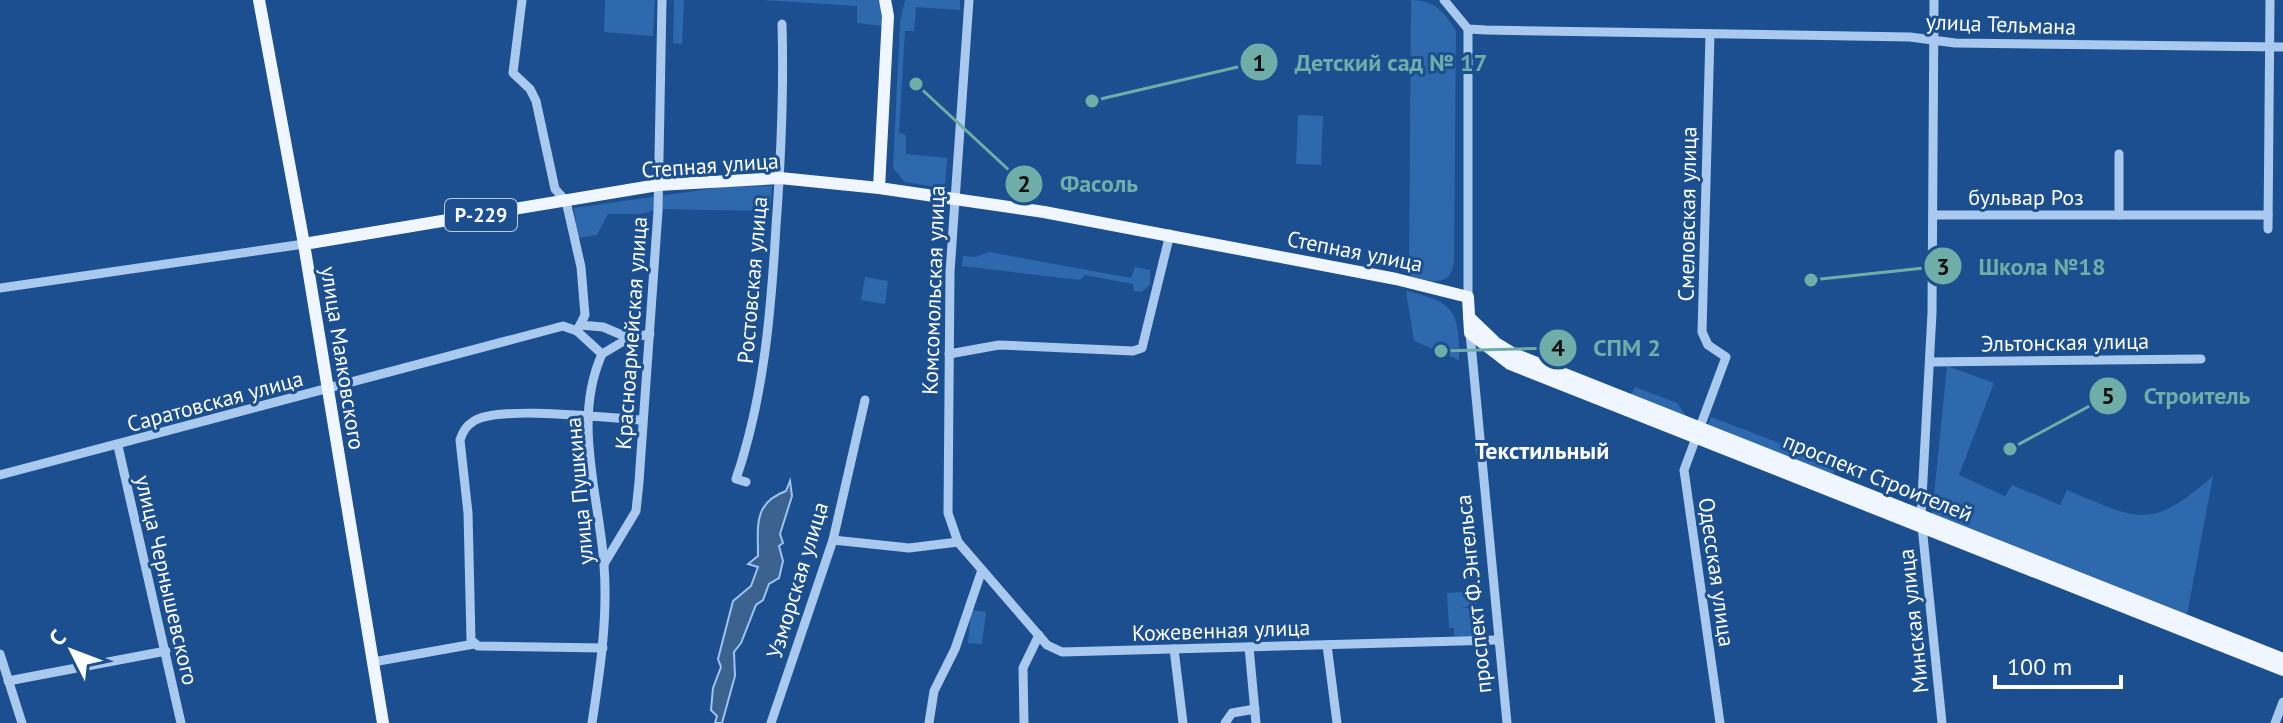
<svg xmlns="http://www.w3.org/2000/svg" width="2283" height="723" font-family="'PT Sans',sans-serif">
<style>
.green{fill:#2e69ad}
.water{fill:#3c6290;stroke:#9cc4f0;stroke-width:2}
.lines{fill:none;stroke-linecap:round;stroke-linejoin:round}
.minor{stroke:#a9c9ee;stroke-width:9}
.major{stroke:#f0f6ff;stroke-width:12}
.labels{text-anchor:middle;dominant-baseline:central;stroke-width:6;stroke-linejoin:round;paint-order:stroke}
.shield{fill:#1b4f8f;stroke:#bbcadd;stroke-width:2}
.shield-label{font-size:20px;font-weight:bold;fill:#fff}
.street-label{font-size:22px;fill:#fff;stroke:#1b4f8f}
.neighbourhood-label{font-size:24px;font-weight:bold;fill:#fff;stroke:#1b4f8f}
.leader{fill:none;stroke:#6fada8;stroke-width:3}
.callout-dot{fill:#6fada8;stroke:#1b4f8f;stroke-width:3}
.mark-label{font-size:24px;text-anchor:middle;font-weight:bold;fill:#111}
.callout-label{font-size:24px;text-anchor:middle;font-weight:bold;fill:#6fada8;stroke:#1b4f8f;stroke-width:6;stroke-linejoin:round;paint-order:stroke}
</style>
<rect width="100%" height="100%" fill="#1b4f8f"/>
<g class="green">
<path d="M605 0H655L653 36 604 32Z"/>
<path d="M674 0H684L682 44 673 43Z"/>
<path d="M762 0H878L883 10 882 26 857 23V6Z"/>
<path d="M905 0H960V10L916 7 914 31H905L899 133 906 135V154L947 158 945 187 942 188 905 182 893 168 900 23Z"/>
<path d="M1411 0C1434 0 1445 12 1456 31L1454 261C1451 289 1430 281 1409 276Z"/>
<path d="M1298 115 1323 116 1321 165 1296 164Z"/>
<path d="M772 186 770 211 660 209 641 214H608L597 235 577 238 574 208 723 187Z"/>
<path d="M989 252 1131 278 1135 267 1150 270V285L1141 292 1134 291 1133 284 1085 275 1080 280 962 266 963 256 976 257Z"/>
<path d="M865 277 888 281 885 304 861 300Z"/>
<path d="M1406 291C1455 302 1459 311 1459 360L1414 341Z"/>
<path d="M1947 366 1994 383 1959 475 2005 496 2012 485 2060 505 2067 490C2139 520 2150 531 2213 476L2187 615 1932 515Z"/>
<path d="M1635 387 1677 403 1690 421 1630 397Z"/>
<path d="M1711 417 1835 464 1833 476 1707 427Z"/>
<path d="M1474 591 1476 604 1462 608H1476L1479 636H1454V628H1449L1447 593Z"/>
<path d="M971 610 986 612 982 644 968 643Z"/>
</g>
<path class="water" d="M790 481 792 496 780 534 783 543 779 546 783 561 779 578 769 584 763 600 756 605 741 643 734 652 735 676 722 723H715L717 716 711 710 713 688 721 667 718 659 733 601 751 586 758 567 748 564 758 556C758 526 753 503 786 491Z"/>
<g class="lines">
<g class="minor">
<path d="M522 0 513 73 530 89 536 101 555 189 566 201 581 267 585 315 577 331 602 354C572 421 599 494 604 565 608 618 600 671 592 723"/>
<path d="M969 0 950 272 948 513 958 542 1047 645 1062 652 1496 640"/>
<path d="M1444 0 1468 29 1486 30 1910 37 1955 43 2283 47"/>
<path d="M1934 0 1932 313 1921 516 1942 723"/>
<path d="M1710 34 1702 332 1708 345 1726 357 1684 470 1720 723"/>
<path d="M1933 215H2268"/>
<path d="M2119 215V154"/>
<path d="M2268 229 2270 0"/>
<path d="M0 288 304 244"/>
<path d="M1468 297V29"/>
<path d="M580 325 603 327 629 338 650 334"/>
<path d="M1470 333 1507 723"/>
<path d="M602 354 629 338"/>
<path d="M949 354 999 345 1133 351 1142 348 1170 234"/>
<path d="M1930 362 2201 359"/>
<path d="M118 446 181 723"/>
<path d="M0 475 563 326 577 331"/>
<path d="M746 482 736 479C764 397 771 312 776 226 781 158 784 92 782 24"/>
<path d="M833 540 909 548 958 542"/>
<path d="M604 564 636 511 639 482 658 211 662 0"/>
<path d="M1327 645 1337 723"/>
<path d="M1249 647 1256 723"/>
<path d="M603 648 478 646 471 640 468 513 460 440C463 431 466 426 474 421 501 405 607 418 641 420"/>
<path d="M1174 649 1183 723"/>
<path d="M0 654 22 723"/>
<path d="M373 662 474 644"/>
<path d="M8 681 166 651"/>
<path d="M771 723 833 540 865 400"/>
<path d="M929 723 934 691 955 649 982 570"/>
<path d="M1024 723 1023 668 1039 635"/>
<path d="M1225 723 1232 713 1255 709"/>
<path d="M2275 723 2283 702"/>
</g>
<g class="major">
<path d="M259 0 304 244 383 723"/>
<path d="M879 188 888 16 885 0"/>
<path d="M304 244 658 185 780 178 879 188 1044 212 1396 279 1468 297 1470 333 1510 364 2283 670"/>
<path d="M1469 317 1496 343 1514 354 2283 659"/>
</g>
</g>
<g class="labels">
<rect class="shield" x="445" y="199" width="72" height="32" rx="6"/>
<g class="shield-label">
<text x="481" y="215">Р-229</text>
</g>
<g class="street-label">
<text transform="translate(2001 24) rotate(2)">улица Тельмана</text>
<text transform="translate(710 165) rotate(-4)">Степная улица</text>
<text x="2026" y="197">бульвар Роз</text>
<text transform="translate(1687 214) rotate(-89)">Смеловская улица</text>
<text transform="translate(1355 251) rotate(11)">Степная улица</text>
<text transform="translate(752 280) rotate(-85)">Ростовская улица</text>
<text transform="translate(933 290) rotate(-88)">Комсомольская улица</text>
<text transform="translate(631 333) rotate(-86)">Красноармейская улица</text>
<text transform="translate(2065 342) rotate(-1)">Эльтонская улица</text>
<text transform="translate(343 358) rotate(81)">улица Маяковского</text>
<text transform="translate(215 401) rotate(-15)">Саратовская улица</text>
<text transform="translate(1878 477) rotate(22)">проспект Строителей</text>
<text transform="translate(579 491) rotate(-95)">улица Пушкина</text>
<text transform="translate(1717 572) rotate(82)">Одесская улица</text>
<text transform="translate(167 580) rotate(77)">улица Чернышевского</text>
<text transform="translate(797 580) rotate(-73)">Узморская улица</text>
<text transform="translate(1473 594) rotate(-96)">проспект Ф.Энгельса</text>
<text transform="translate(1913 621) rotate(-96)">Минская улица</text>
<text transform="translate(1221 630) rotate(-2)">Кожевенная улица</text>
</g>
<g class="neighbourhood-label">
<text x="1542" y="450">Текстильный</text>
</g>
</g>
<path class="leader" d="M1092 101L1259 62M916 84L1024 184M1811 280L1943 266M1441 351L1558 348M2010 449L2108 396"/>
<g class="callout-dot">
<circle cx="1092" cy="101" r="8"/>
<circle cx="916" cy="84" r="8"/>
<circle cx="1811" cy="280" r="8"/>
<circle cx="1441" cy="351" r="8"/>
<circle cx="2010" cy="449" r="8"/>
<circle cx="1259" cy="62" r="20"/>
<circle cx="1024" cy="184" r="20"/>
<circle cx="1943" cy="266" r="20"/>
<circle cx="1558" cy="348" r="20"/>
<circle cx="2108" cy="396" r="20"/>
</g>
<g class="mark-label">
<text x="1259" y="71">1</text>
<text x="1024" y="192">2</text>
<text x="1943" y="275">3</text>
<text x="1558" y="356">4</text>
<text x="2108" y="404">5</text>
</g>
<g class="callout-label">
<text x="1391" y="71">Детский сад № 17</text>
<text x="1099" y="192">Фасоль</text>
<text x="2042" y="275">Школа №18</text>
<text x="1627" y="356">СПМ 2</text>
<text x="2197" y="404">Строитель</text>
</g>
<g transform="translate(72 651) rotate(312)" stroke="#1b4f8f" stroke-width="6" paint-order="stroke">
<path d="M0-6L14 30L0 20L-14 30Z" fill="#ffffff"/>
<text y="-12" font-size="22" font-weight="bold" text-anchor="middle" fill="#ffffff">С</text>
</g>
<path d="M1995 675v12h126v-12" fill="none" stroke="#ffffff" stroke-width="4"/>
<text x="2007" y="675" font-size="24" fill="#ffffff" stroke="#1b4f8f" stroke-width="6" paint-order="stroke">100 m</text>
</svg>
